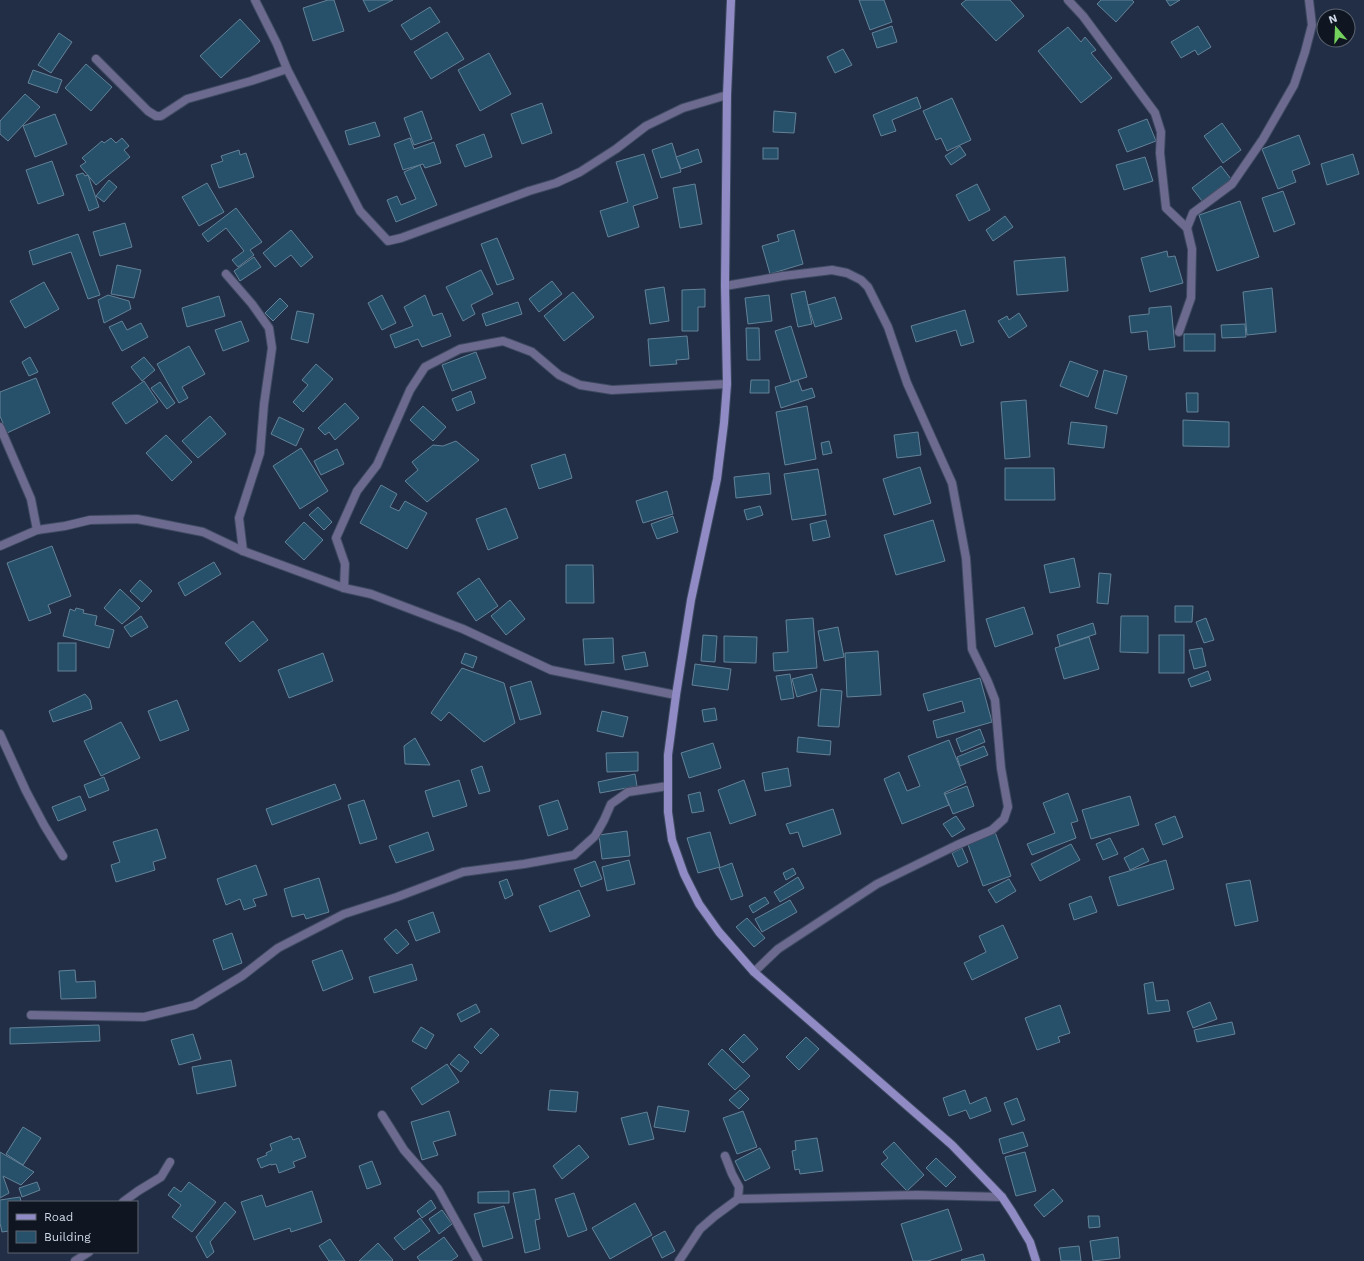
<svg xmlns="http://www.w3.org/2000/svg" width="1364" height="1261" font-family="'Work Sans',sans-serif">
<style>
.building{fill:#27516b;stroke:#638297}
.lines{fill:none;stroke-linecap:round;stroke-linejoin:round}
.minor-casing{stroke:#3d4960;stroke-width:10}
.secondary-casing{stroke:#3d4960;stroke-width:10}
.minor{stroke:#6c6a8e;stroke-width:8}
.secondary{stroke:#908bc4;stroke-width:8}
</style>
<rect width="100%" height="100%" fill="#212e46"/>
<g class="building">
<path d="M328 0H334L344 31 313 41 303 8Z"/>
<path d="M363 0H393L369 12Z"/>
<path d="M859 0H884L892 22 870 30Z"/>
<path d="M966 0H1010L1024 16 996 41 961 4Z"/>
<path d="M1101 0H1132L1134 2 1116 22 1097 4Z"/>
<path d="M1166 0H1180L1170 6Z"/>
<path d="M430 7 440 22 411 40 401 25Z"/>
<path d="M240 19 260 41 221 78 200 56Z"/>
<path d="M892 26 897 42 877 48 872 33Z"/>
<path d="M1198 26 1211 47 1198 55 1195 50 1181 58 1171 42Z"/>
<path d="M1068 27 1081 42 1085 37 1096 50 1091 53 1112 78 1081 103 1038 51Z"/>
<path d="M447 32 464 59 431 79 414 52Z"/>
<path d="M59 33 72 42 51 73 38 65Z"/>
<path d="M843 49 852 65 835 73 827 57Z"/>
<path d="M489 53 511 94 480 111 458 70Z"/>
<path d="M86 64 112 87 91 111 65 88Z"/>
<path d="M33 70 62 80 57 93 28 83Z"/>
<path d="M25 94 40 107 8 141 0 134V121Z"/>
<path d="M917 97 921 108 892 120 896 131 881 136 873 115Z"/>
<path d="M952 98 971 140 947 151 941 138 936 140 923 111Z"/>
<path d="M542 103 552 133 522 144 511 114Z"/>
<path d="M422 111 432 139 414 145 404 118Z"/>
<path d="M774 111 796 113 794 133 773 132Z"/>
<path d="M55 114 67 144 35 157 23 126Z"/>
<path d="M1147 119 1156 141 1127 152 1118 130Z"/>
<path d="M375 122 380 136 349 145 345 131Z"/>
<path d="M1222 123 1241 150 1223 163 1204 136Z"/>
<path d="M484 134 492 157 465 167 456 145Z"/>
<path d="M1299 135 1310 164 1292 171 1296 182 1278 189 1262 149Z"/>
<path d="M111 138 116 143 122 138 129 146 124 150 130 157 96 185 80 166 86 162 82 158 102 141 104 143Z"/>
<path d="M410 138 414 149 434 142 441 163 425 168 423 164 403 170 394 144Z"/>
<path d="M672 143 681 172 661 178 652 150Z"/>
<path d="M960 146 966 155 951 165 945 156Z"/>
<rect x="763" y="148" width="15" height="11"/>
<path d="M698 149 702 162 681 169 676 157Z"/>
<path d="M239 150 240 155 246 153 254 177 219 188 211 165 223 161 221 156Z"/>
<path d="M644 154 658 198 633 206 639 227 608 237 600 211 628 202 616 162Z"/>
<path d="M1353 154 1359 174 1327 185 1321 164Z"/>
<path d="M1145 157 1153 181 1124 190 1116 165Z"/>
<path d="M52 161 64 195 38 204 26 170Z"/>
<path d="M420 165 437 205 396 222 387 200 397 196 401 205 416 199 404 172Z"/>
<path d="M1221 166 1231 179 1202 201 1192 188Z"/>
<path d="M83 173 85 176 88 175 99 207 89 211 76 175Z"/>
<path d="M109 180 117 187 104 202 96 196Z"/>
<path d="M207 183 224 212 199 226 182 197Z"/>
<path d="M695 184 702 224 680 228 673 188Z"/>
<path d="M977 184 990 210 969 221 956 195Z"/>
<path d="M1283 191 1295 224 1274 232 1262 198Z"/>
<path d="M1240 201 1259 257 1217 271 1199 215Z"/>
<path d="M236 208 262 242 250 250 254 255 238 267 232 260 244 251 226 228 208 242 202 234Z"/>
<path d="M1005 216 1013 227 993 241 986 230Z"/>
<path d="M125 223 132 247 100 256 93 232Z"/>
<path d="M291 230 313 257 301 267 291 255 275 267 263 253Z"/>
<path d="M794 230 803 264 770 274 762 246 779 241 777 235Z"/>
<path d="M78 234 100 295 88 299 71 252 33 265 29 251Z"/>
<path d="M497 238 514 279 497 285 481 244Z"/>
<path d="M1167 251 1168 257 1175 256 1183 283 1150 292 1141 258Z"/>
<path d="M254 257 261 267 240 281 234 271Z"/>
<path d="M1065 257 1068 291 1017 295 1014 261Z"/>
<path d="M117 265 141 270 134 298 111 294Z"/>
<path d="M481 270 493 294 471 305 475 314 463 321 446 287Z"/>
<path d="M552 281 562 294 539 312 529 299Z"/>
<path d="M44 282 59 309 25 328 10 301Z"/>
<path d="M664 287 669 321 650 324 645 290Z"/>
<path d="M1272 288 1276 332 1247 335 1243 292Z"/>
<path d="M705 289V307H698V331H682V290Z"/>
<path d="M805 291 812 324 798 327 791 294Z"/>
<path d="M573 292 594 317 564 341 544 316Z"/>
<path d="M108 295 129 301 131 309 104 323 98 300Z"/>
<path d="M382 295 396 323 382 330 368 303Z"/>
<path d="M425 295 433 316 442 313 451 336 422 347 418 339 395 348 390 335 413 326 404 307Z"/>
<path d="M769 295 772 321 748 324 745 298Z"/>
<path d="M219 296 225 316 187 327 182 308Z"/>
<path d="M835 297 842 319 815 327 808 305Z"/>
<path d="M280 298 288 306 273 321 265 313Z"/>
<path d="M518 302 522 314 486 326 482 314Z"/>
<path d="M1171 306 1175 347 1149 350 1147 331 1131 333 1129 316 1149 314V308Z"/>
<path d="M965 310 974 342 961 346 956 330 916 342 911 326Z"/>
<path d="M297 311 314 314 308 343 291 339Z"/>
<path d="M1019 313 1027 326 1009 338 998 321 1007 316 1009 320Z"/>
<path d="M122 321 127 330 141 323 148 337 122 351 109 327Z"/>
<path d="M241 321 249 341 223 351 215 330Z"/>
<path d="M1245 324 1246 337 1222 338 1221 325Z"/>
<path d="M791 326 807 377 791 382 775 331Z"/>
<path d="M746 328H759L760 360H747Z"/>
<rect x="1184" y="334" width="31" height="17"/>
<path d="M687 336 689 359 676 360 677 364 650 366 648 339Z"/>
<path d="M189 346 205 374 182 387 188 398 179 403 157 364Z"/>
<path d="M476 352 486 378 452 391 442 365Z"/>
<path d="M30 357 38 372 29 376 22 362Z"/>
<path d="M144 357 155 370 142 381 131 367Z"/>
<path d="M1070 361 1098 371 1088 397 1060 386Z"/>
<path d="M316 364 333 379 303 412 293 402 308 385 302 380Z"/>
<path d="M1104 370 1127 376 1117 414 1095 408Z"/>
<path d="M36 378 50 413 7 433 0 416V392Z"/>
<path d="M751 380H769V393H750Z"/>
<path d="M798 380 802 391 812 388 815 397 781 408 775 387Z"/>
<path d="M144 381 158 402 126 424 112 403Z"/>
<path d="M160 382 175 403 167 409 151 388Z"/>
<path d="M471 391 475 403 457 411 452 399Z"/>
<path d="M1186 393H1198V412H1187Z"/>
<path d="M1026 400 1030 457 1005 459 1001 402Z"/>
<path d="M345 403 359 418 335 440 329 432 325 435 318 428Z"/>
<path d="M423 406 446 427 433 441 410 420Z"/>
<path d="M807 406 816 459 785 465 776 412Z"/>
<path d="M210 416 226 434 198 458 182 441Z"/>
<path d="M279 417 304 429 296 446 271 434Z"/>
<path d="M1183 420 1229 422V447L1183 446Z"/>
<path d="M1071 422 1107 426 1104 448 1068 444Z"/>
<path d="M918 432 921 455 897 458 894 435Z"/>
<path d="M166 435 192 462 172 481 146 453Z"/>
<path d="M456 441 479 460 427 502 405 481 418 470 412 462 433 445 443 446Z"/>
<path d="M829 441 832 453 823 455 821 443Z"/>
<path d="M301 448 328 491 300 509 273 466Z"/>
<path d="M337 449 344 464 321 475 314 461Z"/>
<path d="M565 454 572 478 539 489 531 465Z"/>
<path d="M920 467 931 503 894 515 883 479Z"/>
<path d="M1005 468H1054L1055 500H1005Z"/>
<path d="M818 469 826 515 792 520 784 474Z"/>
<path d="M769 473 771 494 736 498 734 477Z"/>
<path d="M381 485 397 494 390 507 399 511 405 501 427 513 407 549 360 523Z"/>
<path d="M667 491 673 514 643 523 636 501Z"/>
<path d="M760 506 763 515 747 520 744 510Z"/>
<path d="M318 507 332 522 324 530 309 515Z"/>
<path d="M506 508 518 538 488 550 476 519Z"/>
<path d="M673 516 678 532 657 539 651 524Z"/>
<path d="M826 520 830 537 813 541 810 524Z"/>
<path d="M933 520 945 561 896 575 884 535Z"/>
<path d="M304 522 323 540 304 560 285 542Z"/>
<path d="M52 546 71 596 48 605 51 613 29 621 7 563Z"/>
<path d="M1074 558 1080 587 1050 593 1044 565Z"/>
<path d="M214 562 221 574 185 596 178 583Z"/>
<path d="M566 565H593L594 603H566Z"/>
<path d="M1099 573 1111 574 1108 604 1097 603Z"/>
<path d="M479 578 498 606 476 621 457 593Z"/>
<path d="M140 580 152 591 142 602 130 591Z"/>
<path d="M120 589 140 608 122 624 104 608Z"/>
<path d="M510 600 525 619 506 635 491 616Z"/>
<path d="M1175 606H1193L1192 622H1175Z"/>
<path d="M1024 607 1033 634 995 647 986 619Z"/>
<path d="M76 608 84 610 83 613 97 616 95 625 114 630 109 648 63 636 70 609 75 611Z"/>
<path d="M141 616 148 627 131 637 124 627Z"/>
<path d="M1121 616H1148V653L1120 652Z"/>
<path d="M813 618 817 668 774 671 773 653 788 652 786 620Z"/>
<path d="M1206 618 1214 640 1204 643 1196 622Z"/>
<path d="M253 621 268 640 240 662 225 643Z"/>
<path d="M1093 623 1096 634 1060 646 1057 635Z"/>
<path d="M838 627 844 657 824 661 818 631Z"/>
<path d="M703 635 717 636 715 662 701 661Z"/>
<rect x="1159" y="635" width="25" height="38"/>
<path d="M724 636 757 637 756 663 724 662Z"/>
<path d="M1089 637 1099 669 1064 679 1055 648Z"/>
<path d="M613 638 614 663 585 665 583 639Z"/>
<rect x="58" y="643" width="18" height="28"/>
<path d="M1202 648 1206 666 1194 669 1189 650Z"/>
<path d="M878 651 881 695 847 697 845 653Z"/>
<path d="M645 652 648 666 625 670 622 656Z"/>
<path d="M323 653 333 681 289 698 278 670Z"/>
<path d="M465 653 477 657 473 668 461 663Z"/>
<path d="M695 664 731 669 728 690 692 685Z"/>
<path d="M462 668 504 683 515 723 484 742 449 712 441 721 431 713Z"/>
<path d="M1208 671 1211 680 1191 687 1188 679Z"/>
<path d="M790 674 794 698 781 700 776 676Z"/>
<path d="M812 674 817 691 797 697 792 679Z"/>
<path d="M980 678 992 722 937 738 933 721 965 712 962 701 928 711 923 694Z"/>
<path d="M531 681 541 714 520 720 510 687Z"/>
<path d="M821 689 842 691 839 727 818 726Z"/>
<path d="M85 694 90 700 92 709 53 722 49 711Z"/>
<path d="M177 700 189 730 160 741 148 711Z"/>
<path d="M715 708 717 720 704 722 702 710Z"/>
<path d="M602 711 628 717 623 737 597 731Z"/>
<path d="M121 722 140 758 101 776 84 741Z"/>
<path d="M980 729 985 742 961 752 956 739Z"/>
<path d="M798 737 831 741 830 755 797 752Z"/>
<path d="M415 738 430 765 405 764 404 746Z"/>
<path d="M949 740 966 783 944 793 949 805 902 824 884 779 899 772 907 791 920 786 908 756Z"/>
<path d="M713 743 721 768 689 778 681 753Z"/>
<path d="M984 746 988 755 960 766 957 757Z"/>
<path d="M638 752V771L607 772 606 753Z"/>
<path d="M482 766 490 791 479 794 471 770Z"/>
<path d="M788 768 791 786 765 791 762 773Z"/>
<path d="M635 774 637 786 600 793 598 782Z"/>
<path d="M104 777 109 790 89 798 84 785Z"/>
<path d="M459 780 467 806 433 817 425 791Z"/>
<path d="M744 780 756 815 730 824 718 790Z"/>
<path d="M335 784 341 799 272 825 266 809Z"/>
<path d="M967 786 974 806 953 814 945 794Z"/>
<path d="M700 792 704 811 692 813 688 795Z"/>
<path d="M1068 793 1078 821 1071 823 1076 838 1032 855 1027 844 1055 833 1043 803Z"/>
<path d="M80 796 86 810 58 821 52 807Z"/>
<path d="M1130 796 1139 825 1091 839 1082 810Z"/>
<path d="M364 800 377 839 360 844 348 805Z"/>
<path d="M558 800 568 829 548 836 539 806Z"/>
<path d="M833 809 841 834 803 847 798 832 790 834 786 824Z"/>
<path d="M956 816 965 829 952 837 943 824Z"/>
<path d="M1175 816 1183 837 1163 845 1155 824Z"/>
<path d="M157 829 166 858 153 862 155 870 116 882 111 865 120 862 113 842Z"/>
<path d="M627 831 630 856 602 859 599 835Z"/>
<path d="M428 832 434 850 396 863 389 846Z"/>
<path d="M710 832 720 867 698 873 687 838Z"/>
<path d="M995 832 1011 876 983 886 967 842Z"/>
<path d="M1110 838 1118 854 1103 860 1096 844Z"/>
<path d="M1071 844 1080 860 1040 881 1031 864Z"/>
<path d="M962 848 968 862 958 867 952 853Z"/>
<path d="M1143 848 1149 861 1130 870 1124 858Z"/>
<path d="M629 860 635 884 607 891 602 867Z"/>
<path d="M1166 860 1174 889 1118 906 1109 877Z"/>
<path d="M595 861 602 879 581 887 574 869Z"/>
<path d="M732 863 743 896 731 900 719 868Z"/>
<path d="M256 865 267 895 253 899 256 906 244 910 240 899 226 905 217 879Z"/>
<path d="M793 868 796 874 786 880 783 873Z"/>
<path d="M798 877 804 888 780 902 774 892Z"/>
<path d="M319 878 329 912 306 919 304 914 292 917 284 889Z"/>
<path d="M507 879 513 895 505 899 499 882Z"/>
<path d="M1009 879 1016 891 996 903 988 890Z"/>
<path d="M1250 880 1258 921 1235 926 1226 884Z"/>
<path d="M579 890 590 916 550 932 539 906Z"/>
<path d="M1091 896 1097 912 1074 920 1069 904Z"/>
<path d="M765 897 769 903 753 913 749 906Z"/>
<path d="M790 900 797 912 762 932 755 919Z"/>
<path d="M433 912 440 932 416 941 408 921Z"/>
<path d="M747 918 765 938 754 947 736 927Z"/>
<path d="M1003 925 1018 958 972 980 964 963 986 952 979 936Z"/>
<path d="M396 929 409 944 397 954 384 939Z"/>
<path d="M232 933 242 963 223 970 213 940Z"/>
<path d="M342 950 353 979 323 991 312 961Z"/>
<path d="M412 964 417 980 374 993 369 977Z"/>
<path d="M75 970 76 982 95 981 96 998 61 999 59 971Z"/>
<path d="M1153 982 1156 1001 1168 1000 1170 1011 1148 1014 1144 984Z"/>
<path d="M1210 1002 1217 1019 1193 1028 1187 1012Z"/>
<path d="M476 1004 480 1012 461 1022 457 1014Z"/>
<path d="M1060 1005 1070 1033 1058 1037 1060 1042 1037 1050 1025 1018Z"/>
<path d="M1232 1022 1235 1034 1197 1042 1194 1030Z"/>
<path d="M99 1025 100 1041 10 1044V1028Z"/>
<path d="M421 1027 434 1035 426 1049 412 1041Z"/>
<path d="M491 1028 499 1035 481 1054 474 1047Z"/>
<path d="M193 1034 201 1059 179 1065 171 1040Z"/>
<path d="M744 1034 758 1049 743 1063 729 1049Z"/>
<path d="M806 1037 819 1049 799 1070 786 1057Z"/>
<path d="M722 1049 750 1076 735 1090 708 1064Z"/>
<path d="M459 1054 469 1062 461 1072 450 1064Z"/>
<path d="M231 1060 236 1086 197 1094 192 1067Z"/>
<path d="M447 1064 459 1082 422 1105 411 1088Z"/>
<path d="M550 1090 578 1092 576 1112 548 1110Z"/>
<path d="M740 1090 749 1099 739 1109 729 1100Z"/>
<path d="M965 1090 970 1104 986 1097 991 1111 970 1119 966 1110 949 1116 943 1098Z"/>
<path d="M1017 1098 1025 1120 1012 1125 1004 1103Z"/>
<path d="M658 1106 689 1111 685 1132 654 1127Z"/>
<path d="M449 1111 456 1135 433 1142 438 1155 422 1160 411 1122Z"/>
<path d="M743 1111 757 1147 737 1154 723 1118Z"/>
<path d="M647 1112 654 1139 629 1145 621 1118Z"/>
<path d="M23 1127 41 1138 23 1165 6 1154Z"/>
<path d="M1023 1132 1028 1146 1003 1154 999 1139Z"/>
<path d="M291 1136 293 1140 299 1138 306 1157 293 1162 295 1167 279 1173 276 1164 271 1165V1164L261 1168 257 1159 267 1155 266 1153 272 1150 270 1144Z"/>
<path d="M817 1138 823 1171 800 1174 799 1169 795 1170 792 1151 796 1150 795 1141Z"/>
<path d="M894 1142 924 1175 907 1191 881 1164 888 1158 883 1152Z"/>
<path d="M579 1145 589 1157 562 1179 553 1166Z"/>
<path d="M760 1148 770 1168 745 1181 735 1161Z"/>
<path d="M0 1152 34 1172 21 1185 3 1176 9 1193 0 1198Z"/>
<path d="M1025 1152 1036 1191 1016 1196 1005 1157Z"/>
<path d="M936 1158 956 1177 946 1187 926 1168Z"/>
<path d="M372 1161 381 1184 367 1189 359 1166Z"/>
<path d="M37 1182 40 1190 22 1197 19 1188Z"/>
<path d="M189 1182 216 1202 192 1232 172 1217 181 1205 168 1195 174 1187 181 1192Z"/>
<path d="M535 1189 540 1219 535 1220 540 1249 525 1253 513 1193Z"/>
<path d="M1053 1189 1063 1201 1044 1217 1034 1205Z"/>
<path d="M312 1191 322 1222 291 1232 290 1228 254 1240 241 1202 262 1195 266 1207Z"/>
<path d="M509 1191V1203H478V1192Z"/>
<path d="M574 1193 587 1230 568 1237 555 1199Z"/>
<path d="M20 1197 21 1202H9V1231L2 1232 0 1223V1200Z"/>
<path d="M431 1200 436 1208 422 1218 417 1211Z"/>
<path d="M225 1202 236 1212 210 1242 214 1252 207 1258 196 1237Z"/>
<path d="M635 1203 652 1235 610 1259 592 1228Z"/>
<path d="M504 1206 513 1238 483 1247 474 1214Z"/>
<path d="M948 1209 962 1250 928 1261H913L901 1224Z"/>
<path d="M442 1210 452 1224 439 1234 429 1219Z"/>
<path d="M1088 1216H1099L1100 1227 1089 1228Z"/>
<path d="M420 1218 430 1231 404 1250 394 1238Z"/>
<path d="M665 1231 675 1251 662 1258 652 1238Z"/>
<path d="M444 1237 458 1256 451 1261H420L417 1257Z"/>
<path d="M1118 1237 1120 1258 1093 1261 1090 1241Z"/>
<path d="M330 1239 345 1261H329L319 1246Z"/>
<path d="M378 1243 393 1260 392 1261H359Z"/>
<path d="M1079 1246 1081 1261H1061L1059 1248Z"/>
<path d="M983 1254 985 1261H962L961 1260Z"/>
</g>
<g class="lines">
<g class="minor-casing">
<g id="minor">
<path d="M255 0 277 44 287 69 360 211 388 241 401 238 529 191 556 183 580 172 616 149 646 126 683 108 727 95"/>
<path d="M1068 0 1083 16 1155 113 1161 132 1160 153 1166 208 1187 228 1192 249 1191 298 1179 332"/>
<path d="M96 59 148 111 156 116H161L187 99 251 81 287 69"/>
<path d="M1187 228 1193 213 1232 184 1263 139 1294 85 1305 52 1312 25 1309 0"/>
<path d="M226 274 252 304 269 328 272 348 264 404 260 453 239 518 243 551"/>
<path d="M725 286 783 276 832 270 847 273 861 280 868 287 888 327 907 383 952 483 966 558 972 649 988 682 995 700 1001 768 1008 807 1004 819 992 830 957 845 877 884 778 949 754 972"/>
<path d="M0 427 31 499 37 530"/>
<path d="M0 546 37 530 65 526 90 520 137 519 203 532 243 551 344 588 371 594 463 629 551 670 676 695"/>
<path d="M344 588 345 564 336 538 357 491 377 465 410 390 425 367 460 349 503 341 532 352 559 375 580 385 612 390 727 384"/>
<path d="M0 734 26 791 44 825 63 856"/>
<path d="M31 1015 144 1017 194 1005 242 976 278 948 344 914 397 897 463 872 524 864 574 855 595 836 604 820 611 804 628 792 668 786"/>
<path d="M382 1115 404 1150 438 1189 478 1261"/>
<path d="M738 1199 917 1195 1002 1197"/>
<path d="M123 1202 138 1191 161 1177 170 1162"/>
<path d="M75 1261 89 1252"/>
<path d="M679 1261 700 1229 715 1216 738 1199 739 1187 732 1174 725 1156"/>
</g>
</g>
<g class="secondary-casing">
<path id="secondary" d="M731 0 727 95 725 286 727 384 724 423 717 479 691 600 676 695 668 755V812L672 840 684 874 699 904 719 932 754 972 952 1145 1002 1197 1012 1212 1030 1242 1036 1261"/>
</g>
<use href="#minor" class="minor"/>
<use href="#secondary" class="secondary"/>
</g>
<rect x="8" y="1201" width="130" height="52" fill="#101621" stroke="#5c6471"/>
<rect x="16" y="1214" width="20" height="6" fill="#908bc4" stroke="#5c6471"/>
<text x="44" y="1221" font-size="12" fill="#cfd8e8">Road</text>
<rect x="16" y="1231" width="20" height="12" fill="#27516b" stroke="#5c6471"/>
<text x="44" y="1241" font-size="12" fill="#cfd8e8">Building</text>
<g transform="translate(1336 28) rotate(341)"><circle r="19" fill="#101621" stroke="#5c6471"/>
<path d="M0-3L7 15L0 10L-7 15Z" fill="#73d25d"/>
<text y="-6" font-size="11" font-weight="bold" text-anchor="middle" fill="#cfd8e8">N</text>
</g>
</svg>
